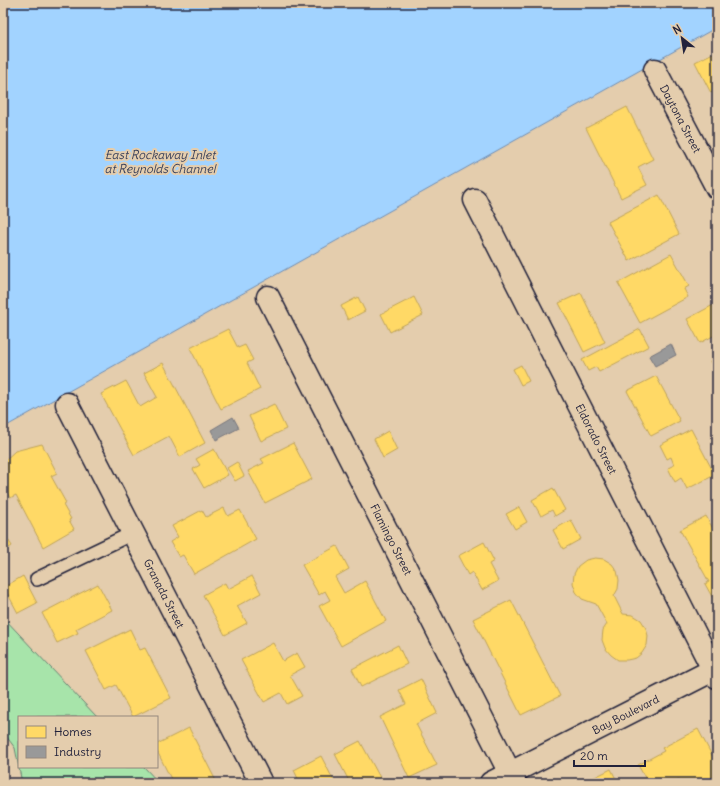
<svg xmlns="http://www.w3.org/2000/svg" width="720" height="786" font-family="Delius,sans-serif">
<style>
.green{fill:#a7e4aa;stroke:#648372}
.water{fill:#a2d3ff;stroke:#6f8cb1}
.homes{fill:#ffd966;stroke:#bda259}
.industry{fill:#999;stroke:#75757d}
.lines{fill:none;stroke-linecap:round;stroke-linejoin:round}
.lane-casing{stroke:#22223b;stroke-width:16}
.street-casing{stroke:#22223b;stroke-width:25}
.lane{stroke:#e4cdad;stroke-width:13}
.street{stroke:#e4cdad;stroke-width:22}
.labels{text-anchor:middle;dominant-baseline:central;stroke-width:4;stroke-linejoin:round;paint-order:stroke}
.street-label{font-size:11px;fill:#22223b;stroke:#e4cdad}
.water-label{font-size:12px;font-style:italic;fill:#353d58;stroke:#e4cdad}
</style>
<rect width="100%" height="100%" fill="#e4cdad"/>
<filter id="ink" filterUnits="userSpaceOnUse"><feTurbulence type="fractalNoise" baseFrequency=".025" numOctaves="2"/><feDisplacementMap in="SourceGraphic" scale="8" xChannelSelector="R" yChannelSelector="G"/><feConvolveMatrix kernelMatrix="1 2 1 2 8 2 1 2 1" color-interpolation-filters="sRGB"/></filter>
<g filter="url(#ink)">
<path class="green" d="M3 617 97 717H19V767H144L159 783H22L15 748 3 732Z"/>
<path class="water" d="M3 3H717V27L3 428Z"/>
<g class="homes">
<path d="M717 51V89L711 93 695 62Z"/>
<path d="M627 107 653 159 638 167 647 185 621 198 586 128Z"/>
<path d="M659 195 679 234 629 261 608 222Z"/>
<path d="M671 254 689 286 684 289 688 297 640 323 618 283Z"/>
<path d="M581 293 605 342 584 352 559 303Z"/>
<path d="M358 297 365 311 348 320 341 306Z"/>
<path d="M414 297 423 315 390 332 381 314Z"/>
<path d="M717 303V334L700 343 687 319Z"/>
<path d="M228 329 238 348 245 345 253 360 247 363 260 389 221 409 190 348Z"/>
<path d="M640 329 649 346 599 372 596 367 588 371 582 360Z"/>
<path d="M717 357V375L710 361Z"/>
<path d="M163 363 205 443 180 457 169 436 134 455 101 394 126 381 140 407 157 397 144 373Z"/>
<path d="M521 365 529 381 521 385 513 369Z"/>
<path d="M656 376 680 421 651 436 627 391Z"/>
<path d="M274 404 286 429 261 441 249 416Z"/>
<path d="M691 429 715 475 687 489 681 478 675 482 668 468 674 465 671 457 667 459 660 445Z"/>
<path d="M388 431 397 450 383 458 374 439Z"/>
<path d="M293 443 312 479 265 503 248 471 264 463 261 459Z"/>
<path d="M42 444 57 473 51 476 66 503 63 505 71 519 69 520 74 529 43 547 16 495 10 498 3 485V462L15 451Z"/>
<path d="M214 449 228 475 204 488 193 469 200 465 196 459Z"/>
<path d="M237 462 244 476 235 481 227 468Z"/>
<path d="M553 488 565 510 555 516 552 510 541 516 532 500Z"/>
<path d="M519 507 527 522 515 529 506 514Z"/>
<path d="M224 508 228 516 240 510 256 539 194 574 183 555 179 557 170 542 178 537 172 526 202 510 206 517Z"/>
<path d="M706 516 717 536 716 604 705 584 709 582 680 530Z"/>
<path d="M571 520 581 539 563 549 553 530Z"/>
<path d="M3 532 12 546 3 552Z"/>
<path d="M484 542 494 561 489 564 498 581 482 590 472 572 468 575 458 556Z"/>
<path d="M337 546 349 569 335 577 344 593 365 581 386 621 341 646 319 606 330 600 325 591 319 595 302 565Z"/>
<path d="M595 558 604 559 612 564 617 571 619 580 618 589 614 596 623 614 633 615 641 620 646 628 648 636 647 645 642 653 636 658 627 660H618L611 655 605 648 602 640 603 630 607 624 596 604 582 599 576 592 573 583 574 574 578 566 586 560Z"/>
<path d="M23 576 37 603 18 613 4 587Z"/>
<path d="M252 576 261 593 237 606 247 623 225 635 203 595 225 583 228 589Z"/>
<path d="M98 584 112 610 76 629 78 633 57 643 42 613Z"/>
<path d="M511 600 560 696 521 715 473 619Z"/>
<path d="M130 629 140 650 145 648 171 698 133 717 116 685 106 690 86 651Z"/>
<path d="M273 643 283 661 297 653 305 667 290 675 302 696 287 704 281 693 264 702 241 660Z"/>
<path d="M398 645 407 664 361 687 352 669Z"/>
<path d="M421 679 437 713 416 724 437 765 409 778 380 717 406 704 399 690Z"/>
<path d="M189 728 216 781 212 783H173L157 751V744Z"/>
<path d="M698 729 717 765V783H681L679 779 672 783H648L638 765 664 751 662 748Z"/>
<path d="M360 741 383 783H350L335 754Z"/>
<path d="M321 756 335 783H300L294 770Z"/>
<path d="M611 769 618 783H583Z"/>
</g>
<g class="industry">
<path d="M671 344 676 355 655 366 649 356Z"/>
<path d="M233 417 239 428 216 440 211 430Z"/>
</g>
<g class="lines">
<g class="lane-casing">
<path id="lane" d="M37 579 133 533"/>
</g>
<g class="street-casing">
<g id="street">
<path id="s1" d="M655 70 717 188"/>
<path id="s2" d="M475 200 717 677"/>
<path id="s3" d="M268 297 515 783"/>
<path id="s4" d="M67 404 261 783"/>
<path id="s5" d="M491 783 717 668"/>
</g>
</g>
<use href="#lane" class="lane"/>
<use href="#street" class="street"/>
</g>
</g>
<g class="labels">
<g class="street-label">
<text stroke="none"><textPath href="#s1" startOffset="55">Daytona Street</textPath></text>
<text stroke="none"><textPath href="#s2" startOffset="268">Eldorado Street</textPath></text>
<text stroke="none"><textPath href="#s3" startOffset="272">Flamingo Street</textPath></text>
<text stroke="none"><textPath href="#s4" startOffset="213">Granada Street</textPath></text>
<text stroke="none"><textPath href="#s5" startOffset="151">Bay Boulevard</textPath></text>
</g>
<g class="water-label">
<text x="160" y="154">East Rockaway Inlet<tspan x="160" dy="14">at Reynolds Channel</tspan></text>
</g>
</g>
<rect width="720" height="786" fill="none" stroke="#e4cdad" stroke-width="16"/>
<rect x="8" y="8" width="704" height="770" fill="none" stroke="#22223b" stroke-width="1.5" filter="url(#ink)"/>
<rect x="18" y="716" width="140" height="52" fill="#e4cdad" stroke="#96897f"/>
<rect x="26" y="726" width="20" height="12" fill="#ffd966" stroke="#96897f"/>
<text x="54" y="736" font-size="12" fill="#22223b">Homes</text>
<rect x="26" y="746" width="20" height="12" fill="#999999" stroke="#96897f"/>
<text x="54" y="756" font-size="12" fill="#22223b">Industry</text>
<g transform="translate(682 38) rotate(330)" stroke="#e4cdad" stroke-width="3" paint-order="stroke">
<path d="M0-3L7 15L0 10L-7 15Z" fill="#22223b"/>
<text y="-6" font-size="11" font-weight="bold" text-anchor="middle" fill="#22223b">N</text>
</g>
<path d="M574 760v6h71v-6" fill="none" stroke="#22223b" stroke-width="2"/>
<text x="580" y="760" font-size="12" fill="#22223b" stroke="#e4cdad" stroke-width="3" paint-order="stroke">20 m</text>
</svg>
